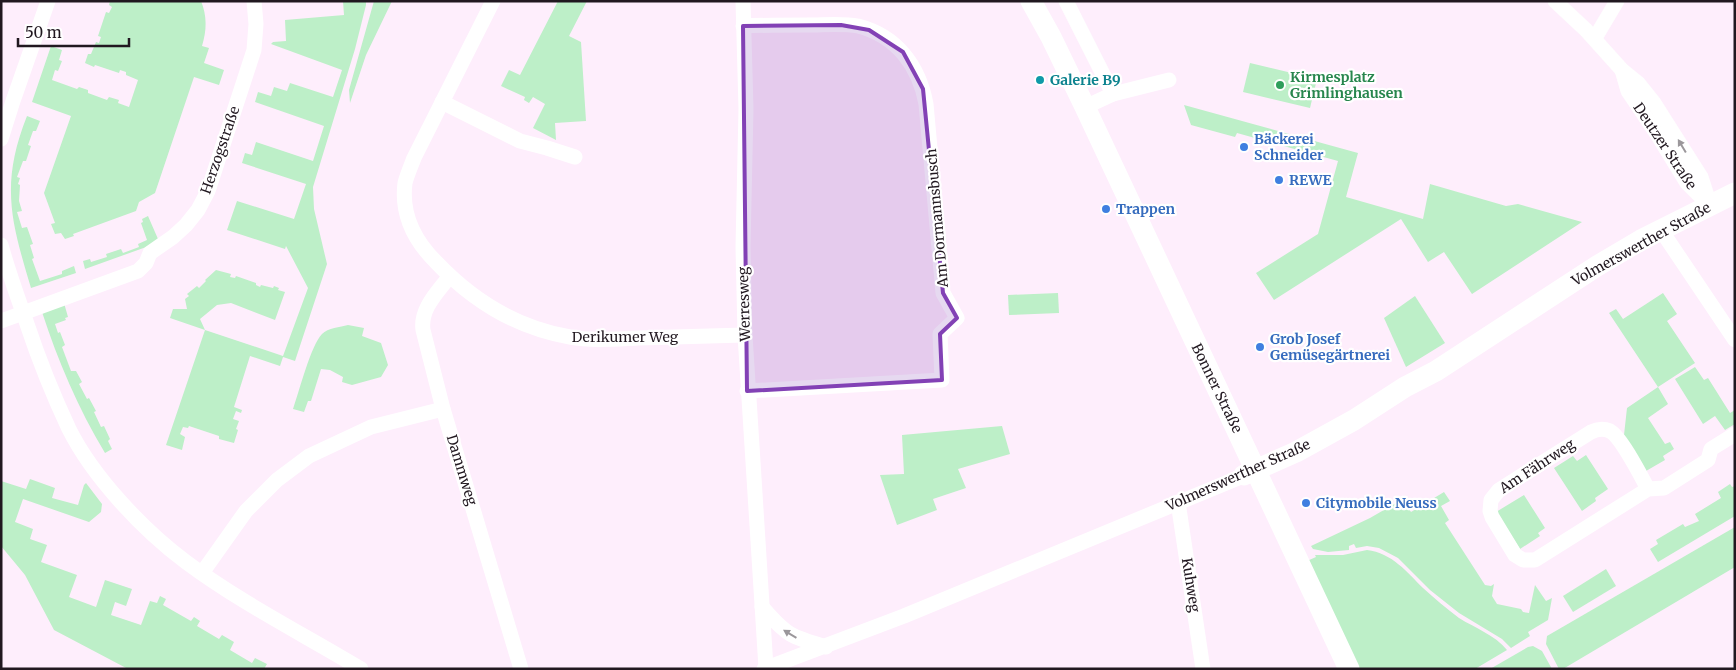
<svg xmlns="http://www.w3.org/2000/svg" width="1736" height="670" font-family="Merriweather,serif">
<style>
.green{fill:#bdefc8}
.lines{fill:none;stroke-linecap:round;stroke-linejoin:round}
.street{stroke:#fff;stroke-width:15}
.secondary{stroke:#fff;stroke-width:21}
.oneway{fill:#9b979b}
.marked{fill:#8241b5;fill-opacity:0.2;stroke:#8241b5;stroke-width:4;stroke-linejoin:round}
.culture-dot{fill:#0f9aa8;stroke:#fff;stroke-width:2}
.leisure-dot{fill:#2e9e5b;stroke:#fff;stroke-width:2}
.shop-dot{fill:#3f7fe0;stroke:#fff;stroke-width:2}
.labels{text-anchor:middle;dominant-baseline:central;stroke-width:4.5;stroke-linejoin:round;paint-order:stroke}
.leisure-label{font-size:14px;font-weight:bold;fill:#27864d;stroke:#fff;text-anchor:start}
.culture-label{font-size:14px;font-weight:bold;fill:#0d838f;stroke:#fff;text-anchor:start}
.shop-label{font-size:14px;font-weight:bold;fill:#366cbe;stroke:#fff;text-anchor:start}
.street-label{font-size:14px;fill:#211820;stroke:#fff}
</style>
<rect width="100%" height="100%" fill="#feeefc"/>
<g class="green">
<path d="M110 1H201C207 16 207 30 202 46L209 48 204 63 224 70 219 85 194 77 155 193 139 202 136 211 73 234 74 236 65 239 61 233 55 234 51 224 55 223 44 193 71 116 32 102 51 46 62 50 59 60 62 61 58 71 55 70 52 80 77 89 79 87 88 90V93L107 100 109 97 119 100 118 103 129 107 138 80 126 75V72L120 70 119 73 95 65 94 67 85 63 88 54H91L96 42 99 43 101 37 98 36 106 12 109 13 112 7 109 5Z"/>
<path d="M343 1H366V5L355 49 313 187 314 209 327 264 295 361 283 357 280 366 250 356 234 407 242 410 241 413 236 411 233 419 239 421 236 429 238 430 234 443 219 439V436L189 426 188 428 183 427 180 434 185 437 182 450 166 445 205 330 170 318 173 309H187L185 299 189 296 187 294 197 286 199 288 206 281 205 280 216 270 231 274 230 277 235 278 236 276 256 283V285L260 287 261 285 273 288 274 286 279 288 278 290 285 292 275 320 231 303 217 305 200 319 205 330 283 356 308 288 286 246 285 249 227 230 237 201 294 219 306 184 242 163 245 153 252 155 256 142 313 161 324 126 255 102 258 92 271 96 274 87 287 91 290 83 333 97 342 70 271 44 273 42 286 41 285 20 344 15Z"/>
<path d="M374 1H392L366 55 350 103 349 90Z"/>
<path d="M558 1H587L569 36 581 42 586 121 555 123 556 140 533 128 545 104 533 97 529 103 524 100 525 97 501 86 509 70 520 75Z"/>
<path d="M1250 63 1317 79 1310 108 1243 92Z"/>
<path d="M1184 105 1358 153 1346 197 1423 219 1430 184 1506 206 1518 204 1582 222 1472 294 1444 252 1428 262 1401 219 1274 300 1256 273 1318 234 1338 161 1237 133 1235 137 1191 125Z"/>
<path d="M27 116 40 121 36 131H33L28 145 31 146 26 161H23L17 177 20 178 18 184 20 185 19 201 22 211 17 212 22 228 27 227 33 244 30 245 34 258 32 259 40 281 62 274V271L74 266 76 273 31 288C11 221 0 184 27 116Z"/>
<path d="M148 216 158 239 149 246 85 269 83 261 90 259 91 262 107 257 106 254 121 249 123 253 139 247 138 244 147 240 141 223 143 222 142 219Z"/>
<path d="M1058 293 1059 313 1009 315 1008 295Z"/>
<path d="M1663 293 1677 314 1667 321 1695 363 1658 387 1668 404 1648 418 1665 444 1670 442 1674 449 1663 456 1665 460 1646 471 1624 435 1627 408 1658 387 1609 313 1616 309 1623 319Z"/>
<path d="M1415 296 1445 343 1406 367 1384 318Z"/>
<path d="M64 303 68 317 65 318 66 320 55 324 58 333 60 332 65 345 62 347 71 371H76L82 382 79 384 87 399 89 398 96 411 94 412 101 427 104 426 110 439 108 441 112 449 105 453C78 408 58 361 42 312Z"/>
<path d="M348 325 364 328 362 336 381 343 388 365 381 377 352 385 342 382 343 377 330 370 321 369 311 401H308L304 412 293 409C299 392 311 345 322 334 328 328 340 327 348 325Z"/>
<path d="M1695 367 1704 380 1708 378 1730 413 1735 410V424L1725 430 1715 416 1703 424 1675 379Z"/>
<path d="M1002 426 1010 454 958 469 966 488 933 499 937 510 897 525 880 475 904 474 902 435Z"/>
<path d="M1586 455 1608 489 1595 498 1596 501 1582 511 1554 468 1573 456 1577 461Z"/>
<path d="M30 479 55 488 52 498 78 505 84 485 86 483 102 504 101 512 89 522 23 499 15 522 33 529 30 539 47 545 41 562 77 575 69 597 96 607 105 580 132 589 126 606 115 602 111 615 141 625 150 601 157 603 160 596 166 599 163 605 191 621 194 617 200 621 197 626 219 639 222 635 234 642 230 650 252 663 255 658 267 664 264 669H128L54 630 25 575 1 546V481L26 489Z"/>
<path d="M1730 484 1732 487 1735 486V516L1658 562 1650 549 1658 544 1656 540 1683 524 1685 527 1699 521 1695 514 1721 498 1718 492Z"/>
<path d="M1444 492 1450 501 1441 506 1449 520 1445 523 1485 585 1491 586 1494 584 1492 596 1497 604 1521 609 1523 612 1529 613 1535 585 1546 601 1552 598 1548 620 1528 632 1530 636 1511 648 1502 639 1459 613 1430 590 1398 558 1379 548 1367 546 1356 548 1354 544 1349 546V550L1328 552 1313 549 1311 546 1370 518 1403 499 1411 512Z"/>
<path d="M1524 495 1545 528 1538 533 1540 536 1520 549 1496 512Z"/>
<path d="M1735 527V567L1563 669H1559L1546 644 1547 636Z"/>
<path d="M1367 550C1392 553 1407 572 1423 588 1435 599 1447 609 1459 618 1475 628 1495 635 1507 650L1475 669H1358L1307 561 1316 557 1315 555H1343Z"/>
<path d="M1606 569 1616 586 1573 612 1563 596Z"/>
<path d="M1533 646 1542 651 1552 669H1490L1528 647Z"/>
</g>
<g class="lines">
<g class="street">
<path d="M493 1 414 158C411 166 407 175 405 183 401 214 415 241 436 262 472 300 517 328 570 337 592 341 615 339 638 338 674 337 709 336 745 335"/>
<path d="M743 1 746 109 743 247 745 335 766 668"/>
<path d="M1066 1 1113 94"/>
<path d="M1555 1 1586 30 1622 70 1638 83 1654 103 1701 177 1710 205"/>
<path d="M743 26C765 25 787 25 808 25 824 25 842 23 858 26 897 36 919 66 926 104L943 293 957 318 940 334 942 380 747 391"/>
<path d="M1595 38 1617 1"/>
<path d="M1622 70 1628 91 1657 134 1687 183 1708 204"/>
<path d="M442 102 520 141 547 148 575 157"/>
<path d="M1085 107 1113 94 1169 80"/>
<path d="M1 139 13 101 48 1"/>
<path d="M1661 230 1735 340"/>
<path d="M1 245C8 271 18 298 27 324 39 360 53 395 69 429 93 477 143 530 186 562 241 603 303 634 361 669"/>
<path d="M449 277C437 293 420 309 423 330L443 409 521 669"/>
<path d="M1 321 138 271 146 263 150 253 173 237 186 225 198 210 208 191 254 50 256 24 254 1"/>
<path d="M1648 489C1641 476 1621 437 1610 431 1603 428 1597 429 1591 432L1499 490 1491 500 1490 511 1492 517 1515 555 1523 560H1535L1648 489 1664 488 1708 460 1711 449 1735 434"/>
<path d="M1178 502 1203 669"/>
<path d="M202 573 246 511 277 480 309 456 371 427 443 409"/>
<path d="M762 607C786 635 791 637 826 647"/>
<path d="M764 669 904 616 1243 476"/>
</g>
<g class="secondary">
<path d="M1031 1 1051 37 1085 107 1349 669"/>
<path d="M1244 475 1296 452 1354 420 1405 387 1436 371 1597 266 1641 240 1735 193"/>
</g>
</g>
<defs><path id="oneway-solid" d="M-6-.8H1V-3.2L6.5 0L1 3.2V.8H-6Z" transform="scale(1.25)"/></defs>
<g class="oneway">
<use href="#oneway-solid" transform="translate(1682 146) rotate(-121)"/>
<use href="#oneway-solid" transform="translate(790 634) rotate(-149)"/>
</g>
<path class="marked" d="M841 25 869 30 903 52 923 89 943 293 957 318 940 334 942 380 747 391 743 26Z"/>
<circle class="culture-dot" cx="1040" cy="80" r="5"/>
<circle class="leisure-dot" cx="1280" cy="85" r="5"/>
<g class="shop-dot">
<circle cx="1244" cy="147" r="5"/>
<circle cx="1279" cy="180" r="5"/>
<circle cx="1106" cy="209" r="5"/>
<circle cx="1260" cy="347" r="5"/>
<circle cx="1306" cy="503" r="5"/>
</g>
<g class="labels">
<g class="leisure-label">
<text x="1290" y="77">Kirmesplatz<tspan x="1290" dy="16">Grimlinghausen</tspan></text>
</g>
<g class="culture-label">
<text x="1050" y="80">Galerie B9</text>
</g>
<g class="shop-label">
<text x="1254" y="139">Bäckerei<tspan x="1254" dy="16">Schneider</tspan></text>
<text x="1289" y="180">REWE</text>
<text x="1116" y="209">Trappen</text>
<text x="1270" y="339">Grob Josef<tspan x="1270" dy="16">Gemüsegärtnerei</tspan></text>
<text x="1316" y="503">Citymobile Neuss</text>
</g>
<g class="street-label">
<text transform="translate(1665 146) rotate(56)">Deutzer Straße</text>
<text transform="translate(220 150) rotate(-71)">Herzogstraße</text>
<text transform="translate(937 218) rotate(-95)">Am Dormannsbusch</text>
<text transform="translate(1641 244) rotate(-29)">Volmerswerther Straße</text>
<text transform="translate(744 304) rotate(-92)">Werresweg</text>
<text x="625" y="337">Derikumer Weg</text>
<text transform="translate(1217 388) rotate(64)">Bonner Straße</text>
<text transform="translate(1537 466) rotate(-33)">Am Fährweg</text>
<text transform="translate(462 470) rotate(73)">Dammweg</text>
<text transform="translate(1238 475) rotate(-24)">Volmerswerther Straße</text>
<text transform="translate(1191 585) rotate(81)">Kuhweg</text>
</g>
</g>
<rect width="1736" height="670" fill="none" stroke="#211820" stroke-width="5"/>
<path d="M18 38v8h111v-8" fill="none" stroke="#211820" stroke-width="2.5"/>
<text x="25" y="38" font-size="15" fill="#211820" stroke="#ffffff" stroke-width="4" paint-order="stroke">50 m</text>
</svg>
